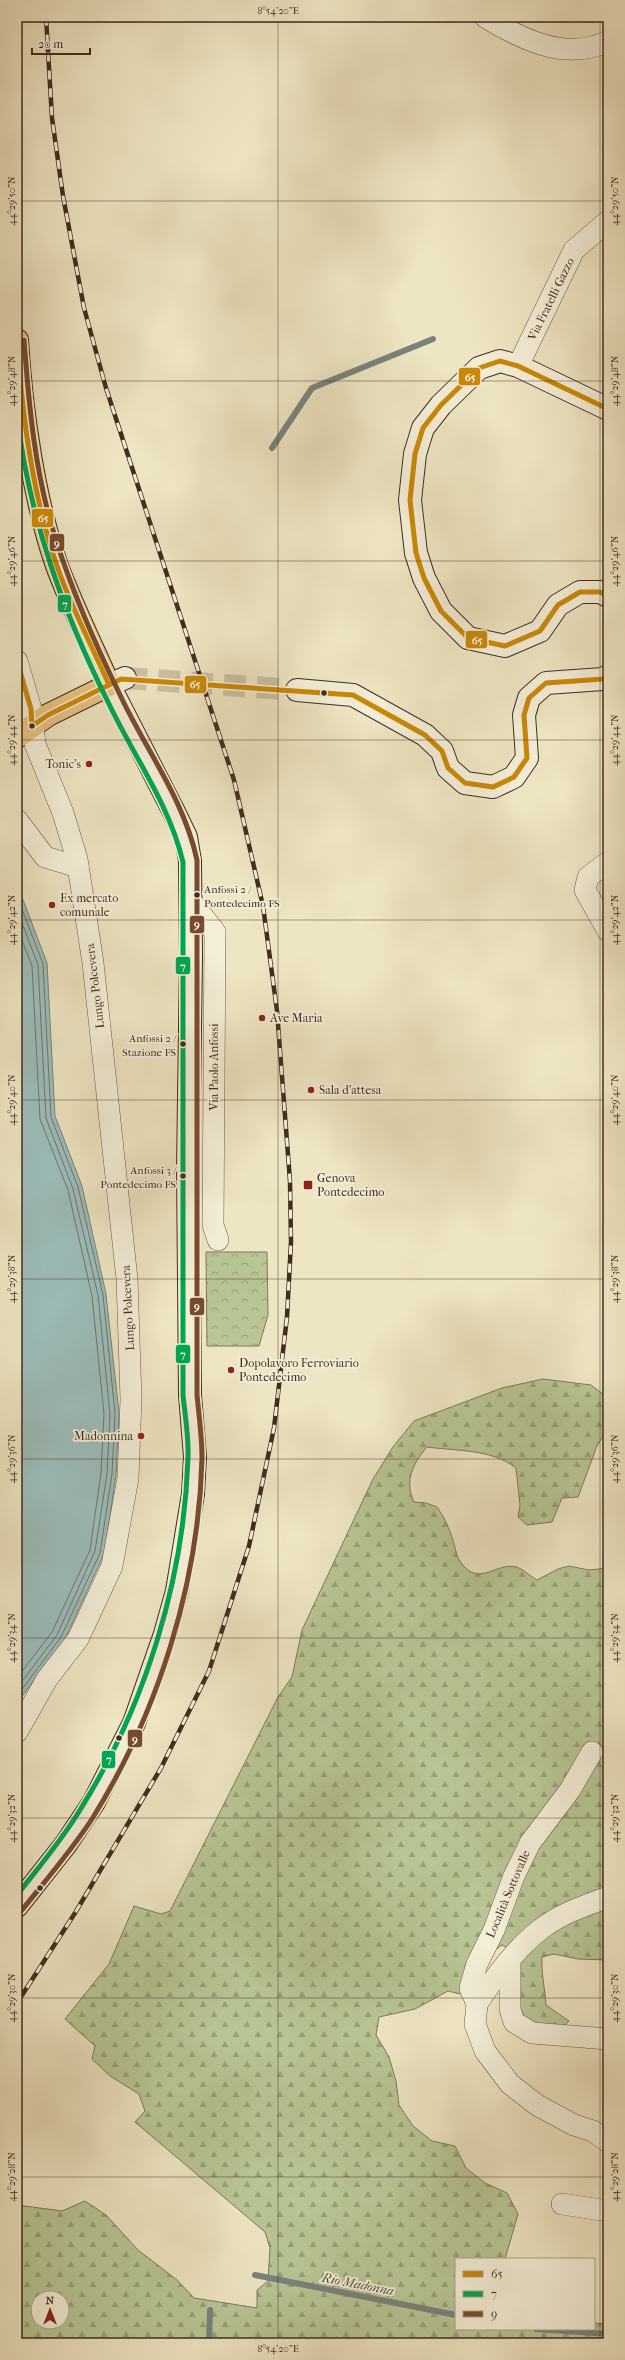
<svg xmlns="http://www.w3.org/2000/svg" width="625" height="2360" font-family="'IM FELL French Canon',serif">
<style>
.forest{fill:url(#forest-firs);stroke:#7c795a;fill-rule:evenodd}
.park{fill:url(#park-crowns);stroke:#7c795a}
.water{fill:#9cbdbb;stroke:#78837d}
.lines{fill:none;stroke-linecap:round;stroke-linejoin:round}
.shore{stroke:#6e756d;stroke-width:1}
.stream{stroke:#78837d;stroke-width:6}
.secondary-tunnel{stroke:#cbc0a1;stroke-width:22;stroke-dasharray:22 11;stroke-linecap:butt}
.street-casing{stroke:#6c5b48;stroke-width:22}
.secondary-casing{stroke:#412d1f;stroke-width:24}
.primary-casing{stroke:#412d1f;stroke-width:24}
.street{stroke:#f4eed7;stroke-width:21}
.secondary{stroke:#f4eed7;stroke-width:22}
.primary{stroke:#e7c281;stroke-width:22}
.rail-casing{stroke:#412d1f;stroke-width:4.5}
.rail{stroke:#f4eed7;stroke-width:3;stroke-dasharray:9;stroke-linecap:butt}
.bus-1-casing{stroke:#f4eed7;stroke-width:8}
.bus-2-casing{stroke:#f4eed7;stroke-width:8}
.bus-3-casing{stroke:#f4eed7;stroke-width:8}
.bus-1{stroke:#ca8808;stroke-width:5}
.bus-2{stroke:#00a651;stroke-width:5}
.bus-3{stroke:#7a4b2a;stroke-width:5}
.ticks{fill:none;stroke:#412d1f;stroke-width:1;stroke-opacity:0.45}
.bus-dot{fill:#412d1f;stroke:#f4eed7;stroke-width:1.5}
.poi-dot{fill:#8f2418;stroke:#f4eed7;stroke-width:1.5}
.labels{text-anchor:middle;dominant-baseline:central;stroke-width:3.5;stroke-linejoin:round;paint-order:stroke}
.bus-label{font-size:11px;fill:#412d1f;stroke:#f4eed7;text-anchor:end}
.street-label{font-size:12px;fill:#412d1f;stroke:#f4eed7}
.poi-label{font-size:12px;fill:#412d1f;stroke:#f4eed7;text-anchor:start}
.water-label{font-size:13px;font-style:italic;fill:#585146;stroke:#f4eed7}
.line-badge{stroke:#f4eed7;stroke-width:1.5}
.badge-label{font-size:11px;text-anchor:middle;font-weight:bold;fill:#fff}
.neatline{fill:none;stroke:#412d1f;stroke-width:1.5}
.ticks-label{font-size:10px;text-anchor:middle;fill:#412d1f}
</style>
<defs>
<pattern id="forest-firs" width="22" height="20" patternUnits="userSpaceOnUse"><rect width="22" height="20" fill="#b8c594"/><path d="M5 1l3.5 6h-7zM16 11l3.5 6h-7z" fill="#97a078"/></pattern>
<pattern id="park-crowns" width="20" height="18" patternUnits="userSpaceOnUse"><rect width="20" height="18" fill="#b8c594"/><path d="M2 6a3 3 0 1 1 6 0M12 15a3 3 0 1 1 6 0" fill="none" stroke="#97a078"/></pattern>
</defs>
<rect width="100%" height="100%" fill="#eee5c2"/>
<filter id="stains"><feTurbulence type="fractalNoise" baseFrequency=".005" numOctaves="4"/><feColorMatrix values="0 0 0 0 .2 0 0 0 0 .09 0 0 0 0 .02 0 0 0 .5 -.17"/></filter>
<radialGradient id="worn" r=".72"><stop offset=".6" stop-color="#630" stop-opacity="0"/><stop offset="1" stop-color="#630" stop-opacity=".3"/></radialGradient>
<path class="forest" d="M543 1379 591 1385 608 1398V1428L597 1446 578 1497 562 1498 552 1522 527 1525 518 1517 520 1505 516 1468C492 1449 457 1451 427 1447 413 1463 404 1481 414 1502L426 1503 437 1507C444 1517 450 1529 453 1541 456 1549 456 1557 462 1564 480 1587 496 1562 516 1567 522 1568 531 1577 537 1580L558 1569 569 1566 589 1570 608 1568V1960L578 1959 554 1954 542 1957C541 1973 545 1989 546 2005L569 2021 560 2030 525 2021 519 2010 514 1951 502 1945 492 1952 460 1994 448 1991 415 2009 379 2017 376 2035 389 2057 396 2081 399 2105 413 2126 432 2141 455 2146 466 2168 485 2183 507 2193 518 2214 505 2259H456V2329H594V2323L608 2324V2343H17V2205L62 2211 85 2201 106 2215 138 2250 177 2280 194 2298 257 2308V2290L268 2281 270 2248 265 2232 135 2122 145 2111 139 2094 110 2076 92 2059 95 2046 65 2019 109 1964 134 1906 161 1914 170 1911 278 1697 292 1677 302 1630 373 1479 393 1447 414 1421 502 1388ZM38 2298H62V2322H38Z"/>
<path class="park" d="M206 1252H267L268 1315 259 1346H207Z"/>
<path class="water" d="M17 884 47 963 55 1116 82 1186 106 1294 119 1413 116 1475 104 1554 65 1639 17 1703Z"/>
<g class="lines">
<g class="shore">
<path d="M17 896 43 964 51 1117 78 1187 103 1295 115 1413 112 1474 100 1553 61 1637 17 1696"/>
<path d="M17 910 38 965 46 1118 73 1189 98 1295 110 1414 107 1474 95 1551 57 1635 17 1688"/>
<path d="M17 927 32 966 40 1119 68 1190 92 1296 104 1414 101 1473 90 1550 52 1632 17 1678"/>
</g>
<g class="stream">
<path d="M272 448 312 388 433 339"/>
<path d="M255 2275 456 2315"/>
<path d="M536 2329 608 2334"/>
<path d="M209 2343 210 2310"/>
</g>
<path class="secondary-tunnel" d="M125 678 297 690"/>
<g class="street-casing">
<g id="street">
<path d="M485 17C521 39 566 62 608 41"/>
<path d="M518 366 574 250 608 221"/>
<path d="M17 661 31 709 35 744 63 813 77 859 93 963 127 1279 131 1399 128 1478 112 1566 78 1639 47 1679 17 1732"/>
<path d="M17 820 45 857 78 867"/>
<path d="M608 862 588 877 585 890 608 931"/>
<path d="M191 901 215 932 213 1225 218 1240"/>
<path d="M592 1752 570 1790 530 1843 514 1876 494 1930 477 1964 470 1988 477 2004 475 2024 485 2051 510 2084 537 2105 574 2125 593 2131 608 2142"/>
<path d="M510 1960V2009L514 2022 532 2033 608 2039"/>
<path d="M477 2004C494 1978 517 1947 541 1929 561 1913 585 1906 608 1897"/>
<path d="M562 2204 608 2211"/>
</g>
</g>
<g class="secondary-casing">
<g id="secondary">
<path d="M608 409 518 366 500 361 479 368 441 405 423 428 415 454 410 500 416 553 424 578 441 611 468 638 505 646 540 631 558 605 580 592H600L608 596"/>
<path d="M297 690 353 695 425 735 442 751 448 768 465 783 493 787 514 777 527 758 524 715 529 698 546 683 603 679 608 676"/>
<path d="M17 1906 66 1844 94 1802 134 1723 165 1634 177 1591 193 1494 195 1457 190 1395 188 1169 191 956 190 861 186 837 174 812 109 685 125 678"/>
</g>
</g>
<g class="primary-casing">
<path id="primary" d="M17 340C21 409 34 500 57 566 72 606 92 646 109 685L48 715 17 737"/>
</g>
<use href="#street" class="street"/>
<use href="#secondary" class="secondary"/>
<use href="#primary" class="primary"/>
<g class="rail-casing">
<path id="rail" d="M17 2003 75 1913 161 1768 209 1671 249 1546 274 1428 287 1317 291 1242 290 1181 277 1011 263 906 234 780 106 388 84 308 63 196 52 118 46 17"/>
</g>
<use href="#rail" class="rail"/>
<g class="bus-1-casing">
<g id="bus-1">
<path d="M17 340C22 416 32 494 57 566 71 607 92 646 109 685"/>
<path d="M608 409 518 366 500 361 479 368 441 405 423 428 415 454 410 500 416 553 424 578 441 611 468 638 505 646 540 631 558 605 580 592H600L608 596"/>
<path d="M17 661 31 709 32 726"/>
<path d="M32 726 48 715 121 679 353 695 425 735 442 751 448 768 465 783 493 787 514 777 527 758 524 715 529 698 546 683 603 679 608 676"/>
</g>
</g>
<g class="bus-2-casing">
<path id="bus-2" d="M17 416C30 521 63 612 110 706 135 758 169 804 183 862V1395C185 1416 189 1437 188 1458 184 1581 145 1706 80 1810 62 1840 39 1867 17 1895"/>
</g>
<g class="bus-3-casing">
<path id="bus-3" d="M22 1910C46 1880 71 1851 92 1819 158 1713 199 1583 202 1458 202 1437 199 1416 197 1395V860C184 800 148 753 122 699 97 648 73 594 56 540 35 475 29 406 24 340"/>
</g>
<use href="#bus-1" class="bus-1"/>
<use href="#bus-2" class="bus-2"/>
<use href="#bus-3" class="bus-3"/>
</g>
<path class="ticks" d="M278 17V2343M600 17V2343M17 22H608M17 201H608M17 381H608M17 561H608M17 740H608M17 920H608M17 1100H608M17 1279H608M17 1459H608M17 1638H608M17 1818H608M17 1998H608M17 2177H608"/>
<g class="bus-dot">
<circle cx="324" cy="693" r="3.5"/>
<circle cx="32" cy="726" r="3.5"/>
<circle cx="197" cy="895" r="3.5"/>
<circle cx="183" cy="1044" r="3.5"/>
<circle cx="183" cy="1176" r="3.5"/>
<circle cx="119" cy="1738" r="3.5"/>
<circle cx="40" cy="1888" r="3.5"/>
</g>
<g class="poi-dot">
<circle cx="89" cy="764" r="4"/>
<circle cx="52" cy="905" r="4"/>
<circle cx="262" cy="1018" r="4"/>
<circle cx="311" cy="1090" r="4"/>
<rect x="303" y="1180" width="10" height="10" rx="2"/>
<circle cx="231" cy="1370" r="4"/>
<circle cx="141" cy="1436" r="4"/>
</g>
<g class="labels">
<g class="bus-label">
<text x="204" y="889" text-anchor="start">Anfossi 2 /<tspan x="204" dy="14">Pontedecimo FS</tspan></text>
<text x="176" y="1038">Anfossi 2 /<tspan x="176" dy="14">Stazione FS</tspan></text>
<text x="176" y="1170">Anfossi 3 /<tspan x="176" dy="14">Pontedecimo FS</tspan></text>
</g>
<g class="street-label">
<text transform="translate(551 299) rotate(-64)">Via Fratelli Gazzo</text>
<text transform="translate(95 986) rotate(-97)">Lungo Polcevera</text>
<text transform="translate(214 1067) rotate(-90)">Via Paolo Anfossi</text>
<text transform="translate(128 1308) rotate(-93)">Lungo Polcevera</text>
<text transform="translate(508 1894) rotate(-67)">Località Sottovalle</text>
</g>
<g class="poi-label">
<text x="81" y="764" text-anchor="end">Tonic's</text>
<text x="60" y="898">Ex mercato<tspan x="60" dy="14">comunale</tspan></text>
<text x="270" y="1018">Ave Maria</text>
<text x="319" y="1090">Sala d'attesa</text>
<text x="317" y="1178">Genova<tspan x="317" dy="14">Pontedecimo</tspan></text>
<text x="239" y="1363">Dopolavoro Ferroviario<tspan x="239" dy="14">Pontedecimo</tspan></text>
<text x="133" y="1436" text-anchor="end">Madonnina</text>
</g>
<g class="water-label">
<text transform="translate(358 2284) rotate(11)">Rio Madonna</text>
</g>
</g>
<g class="line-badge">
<rect x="458" y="367" width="23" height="19" rx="4" fill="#ca8808"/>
<rect x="31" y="508" width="23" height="20" rx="4" fill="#ca8808"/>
<rect x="49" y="533" width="16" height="19" rx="4" fill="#7a4b2a"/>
<rect x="57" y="594" width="15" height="19" rx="4" fill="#00a651"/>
<rect x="465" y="630" width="23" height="19" rx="4" fill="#ca8808"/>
<rect x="184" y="675" width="23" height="19" rx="4" fill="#ca8808"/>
<rect x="189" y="915" width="16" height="19" rx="4" fill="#7a4b2a"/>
<rect x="175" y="956" width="16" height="19" rx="4" fill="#00a651"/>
<rect x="189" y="1297" width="16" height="19" rx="4" fill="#7a4b2a"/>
<rect x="175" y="1344" width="16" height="20" rx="4" fill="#00a651"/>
<rect x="127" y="1729" width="16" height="19" rx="4" fill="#7a4b2a"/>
<rect x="101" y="1750" width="15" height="19" rx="4" fill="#00a651"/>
</g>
<g class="badge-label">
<text x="470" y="381">65</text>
<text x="43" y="522">65</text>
<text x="57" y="547">9</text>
<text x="65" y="608">7</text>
<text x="477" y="644">65</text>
<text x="195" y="688">65</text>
<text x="197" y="928">9</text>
<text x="183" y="970">7</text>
<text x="197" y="1310">9</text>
<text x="183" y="1358">7</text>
<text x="135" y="1743">9</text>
<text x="109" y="1763">7</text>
</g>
<rect width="625" height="2360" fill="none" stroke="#eee5c2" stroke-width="44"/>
<rect x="455" y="2258" width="140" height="72" fill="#f4eed7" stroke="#aca18d"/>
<rect x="463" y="2271" width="20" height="6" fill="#ca8808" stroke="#aca18d"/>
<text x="491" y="2278" font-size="12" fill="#412d1f">65</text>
<rect x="463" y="2291" width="20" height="6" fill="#00a651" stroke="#aca18d"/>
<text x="491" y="2298" font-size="12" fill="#412d1f">7</text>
<rect x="463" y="2311" width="20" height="6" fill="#7a4b2a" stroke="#aca18d"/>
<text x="491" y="2318" font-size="12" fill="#412d1f">9</text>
<g transform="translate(50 2310)"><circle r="19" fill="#f4eed7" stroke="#aca18d"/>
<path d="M0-3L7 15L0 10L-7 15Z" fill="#8f2418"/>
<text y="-6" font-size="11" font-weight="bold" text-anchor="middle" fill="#412d1f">N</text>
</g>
<path d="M32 48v6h58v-6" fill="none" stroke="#412d1f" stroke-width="2"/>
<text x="38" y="48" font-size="12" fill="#412d1f" stroke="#f4eed7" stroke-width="3" paint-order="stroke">20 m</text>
<rect x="22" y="22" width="581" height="2316" class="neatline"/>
<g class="ticks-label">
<text x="278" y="14">8°54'20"E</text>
<text transform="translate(11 201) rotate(-90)" y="4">44°29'50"N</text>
<text transform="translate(614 201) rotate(-90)" y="4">44°29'50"N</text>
<text transform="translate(11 381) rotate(-90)" y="4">44°29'48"N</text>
<text transform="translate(614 381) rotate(-90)" y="4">44°29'48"N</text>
<text transform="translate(11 561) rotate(-90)" y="4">44°29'46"N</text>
<text transform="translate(614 561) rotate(-90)" y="4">44°29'46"N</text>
<text transform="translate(11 740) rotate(-90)" y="4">44°29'44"N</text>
<text transform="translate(614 740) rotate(-90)" y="4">44°29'44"N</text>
<text transform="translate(11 920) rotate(-90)" y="4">44°29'42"N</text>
<text transform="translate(614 920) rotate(-90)" y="4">44°29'42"N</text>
<text transform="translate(11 1100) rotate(-90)" y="4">44°29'40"N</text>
<text transform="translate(614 1100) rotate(-90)" y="4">44°29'40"N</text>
<text transform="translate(11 1279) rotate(-90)" y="4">44°29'38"N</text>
<text transform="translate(614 1279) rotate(-90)" y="4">44°29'38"N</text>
<text transform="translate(11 1459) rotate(-90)" y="4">44°29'36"N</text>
<text transform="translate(614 1459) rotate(-90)" y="4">44°29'36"N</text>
<text transform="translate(11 1638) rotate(-90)" y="4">44°29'34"N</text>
<text transform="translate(614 1638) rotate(-90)" y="4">44°29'34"N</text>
<text transform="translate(11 1818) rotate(-90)" y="4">44°29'32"N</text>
<text transform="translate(614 1818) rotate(-90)" y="4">44°29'32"N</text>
<text transform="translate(11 1998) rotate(-90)" y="4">44°29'30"N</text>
<text transform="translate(614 1998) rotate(-90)" y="4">44°29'30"N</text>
<text transform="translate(11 2177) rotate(-90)" y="4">44°29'28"N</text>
<text transform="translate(614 2177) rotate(-90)" y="4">44°29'28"N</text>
<text x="278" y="2352">8°54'20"E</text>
</g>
<rect width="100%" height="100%" filter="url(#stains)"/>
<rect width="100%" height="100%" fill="url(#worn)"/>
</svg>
